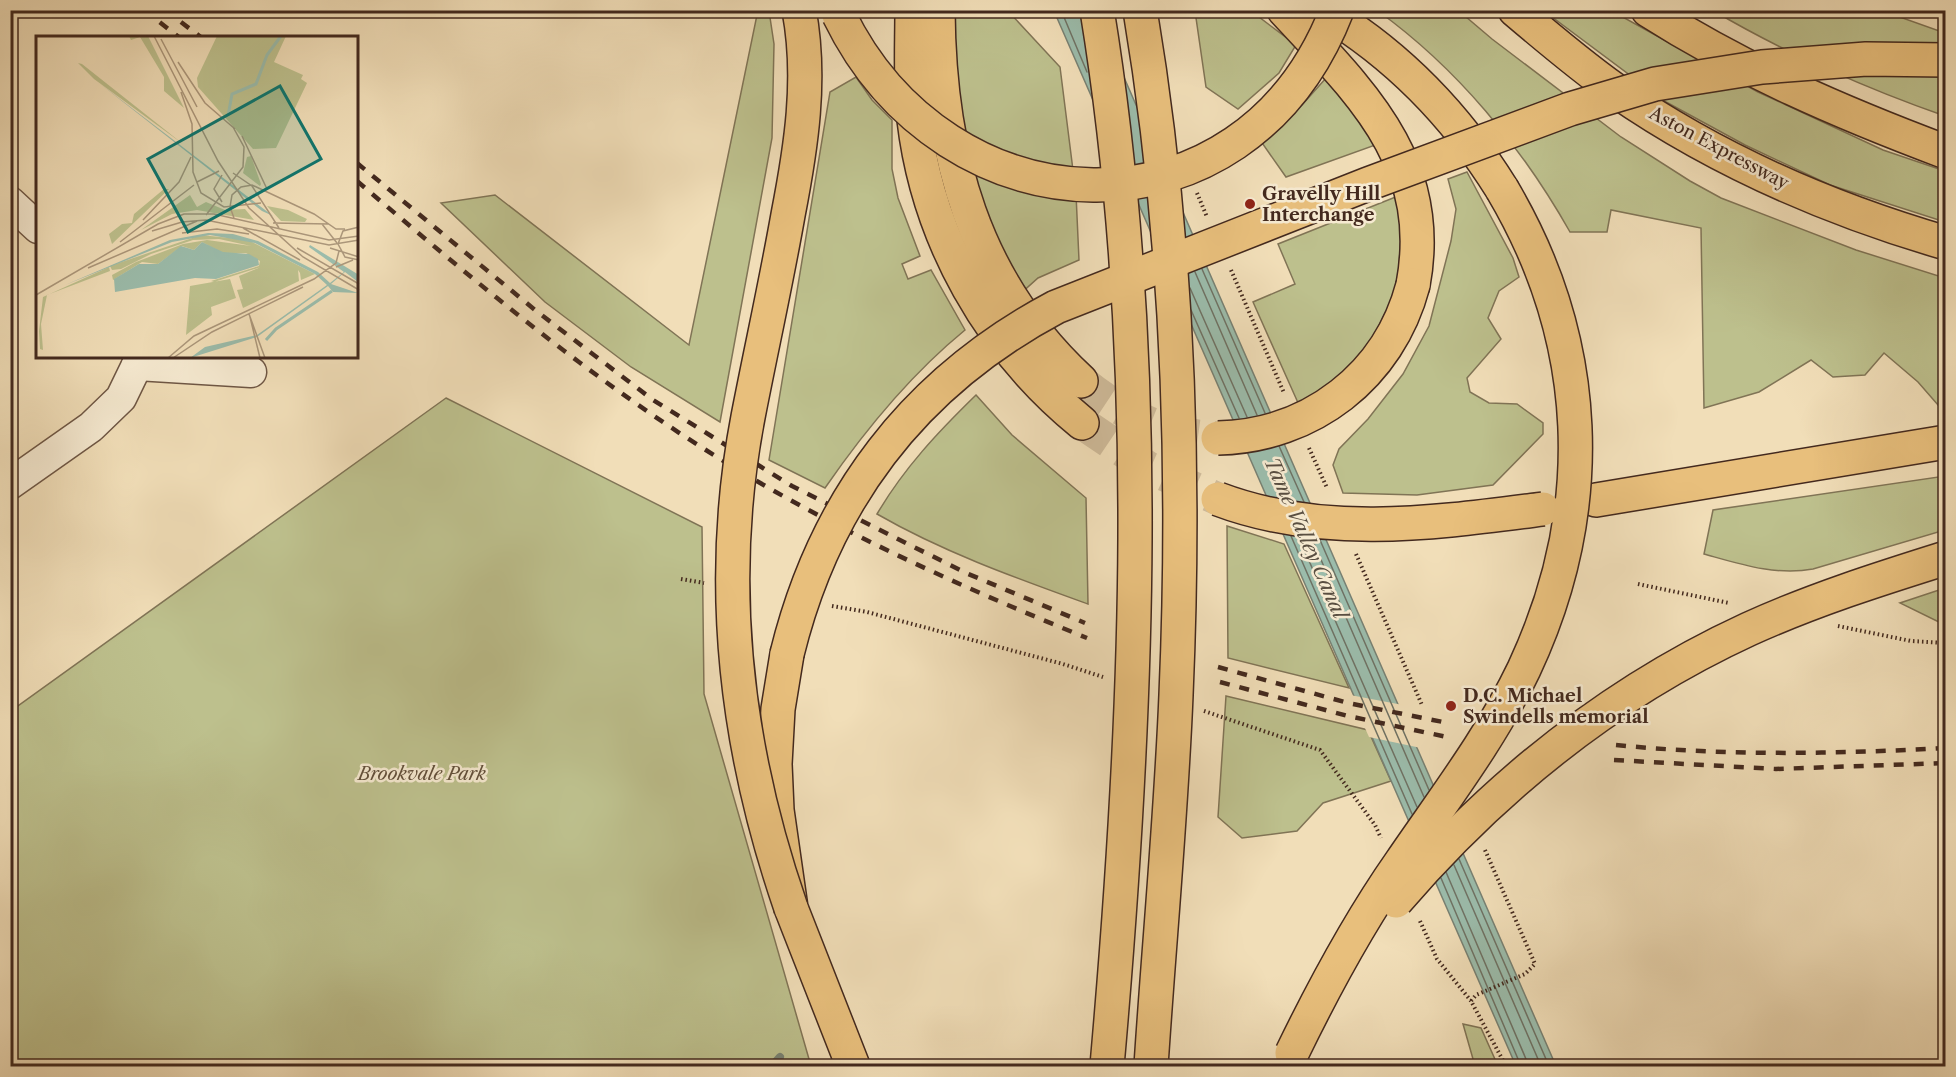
<svg xmlns="http://www.w3.org/2000/svg" width="1956" height="1077" font-family="'Libre Caslon Text',serif">
<style>
.green{fill:#bdc08d;stroke:#807456;stroke-width:1.5}
.water{fill:#9bbcab;stroke:#788173;stroke-width:1.5}
.pier{fill:#f1deb8}
.lines{fill:none;stroke-linecap:round;stroke-linejoin:round}
.shore{stroke:#6f7264;stroke-width:1.5}
.stream{stroke:#788173;stroke-width:8}
.highway-tunnel{stroke:#ceba99;stroke-width:33;stroke-dasharray:33 16;stroke-linecap:butt}
.minor-casing{stroke:#6e5644;stroke-width:33}
.highway-casing{stroke:#43291e;stroke-width:36}
.path{stroke:#43291e;stroke-width:4;stroke-dasharray:1.5 3;stroke-linecap:butt}
.minor{stroke:#f6ead1;stroke-width:30}
.highway{stroke:#e8bf7c;stroke-width:33}
.rail{stroke:#43291e;stroke-width:4.5;stroke-dasharray:10 10;stroke-linecap:butt}
.highway-bridge-casing{stroke:#43291e;stroke-width:36;stroke-linecap:butt}
.highway-bridge{stroke:#e8bf7c;stroke-width:33}
.poi-dot{fill:#8f2418;stroke:#f6ead1;stroke-width:2}
.labels{text-anchor:middle;dominant-baseline:central;stroke-width:5;stroke-linejoin:round;paint-order:stroke}
.street-label{font-size:18px;fill:#43291e;stroke:#f6ead1}
.poi-label{font-size:18px;font-weight:bold;fill:#43291e;stroke:#f6ead1;text-anchor:start}
.park-label{font-size:18px;font-style:italic;fill:#624f3a;stroke:#f6ead1}
.water-label{font-size:20px;font-style:italic;fill:#594e41;stroke:#f6ead1}
.inset-river{fill:none;stroke:#9bbcab;stroke-width:3}
.inset-road{fill:none;stroke:#ab967a;stroke-width:1.5}
.view{fill:#0f766e;fill-opacity:0.15;stroke:#0f766e;stroke-width:3}
.inset-edge{fill:none;stroke:#43291e;stroke-width:3}
</style>
<rect width="100%" height="100%" fill="#f1deb8"/>
<filter id="stains"><feTurbulence type="fractalNoise" baseFrequency=".00333" numOctaves="4"/><feColorMatrix values="0 0 0 0 .2 0 0 0 0 .09 0 0 0 0 .02 0 0 0 .5 -.17"/></filter>
<radialGradient id="worn" r=".72"><stop offset=".6" stop-color="#630" stop-opacity="0"/><stop offset="1" stop-color="#630" stop-opacity=".3"/></radialGradient>
<g class="green">
<path d="M758 10 769 11 774 44 772 138 720 422 631 367 545 302 441 203 495 195 689 345Z"/>
<path d="M954 11H1008L1060 67 1076 194 1079 260 1038 278 1020 294 1003 266 955 117Z"/>
<path d="M1195 11H1251L1296 45 1279 73 1238 109 1206 87Z"/>
<path d="M1378 11H1459L1492 39 1621 137 1690 181 1721 198 1856 250 1945 278V413L1918 382 1884 353 1865 375 1833 377 1811 360 1759 392 1704 408 1701 228 1611 210 1607 232H1570C1522 147 1457 68 1378 11Z"/>
<path d="M1544 11H1612L1758 92 1883 150 1945 171V222L1830 185 1745 145 1666 102Z"/>
<path d="M1714 11H1883L1945 33V116C1870 90 1783 52 1714 11Z"/>
<path d="M856 77 872 100 892 120V169L898 198 920 256 902 264 908 279 931 270 965 330C910 375 865 430 825 488L769 460 830 92Z"/>
<path d="M1327 77 1381 143 1286 177 1260 140 1302 105Z"/>
<path d="M1467 172 1513 258 1519 277 1499 291 1488 318 1501 339 1467 378 1470 392 1489 403 1517 404 1543 423V434L1493 485 1417 495 1343 493 1333 465 1339 449 1368 419 1403 374 1429 326 1451 241 1456 209 1448 179Z"/>
<path d="M1398 196 1403 211 1397 290 1367 349 1333 384 1299 405 1253 302 1295 284 1278 244Z"/>
<path d="M976 395 1012 435 1086 498 1088 604C1016 578 943 552 877 514 904 468 938 432 976 395Z"/>
<path d="M446 398 702 527 704 694 811 1066H11V711Z"/>
<path d="M1945 476V530L1813 569C1776 576 1740 564 1704 554L1713 510Z"/>
<path d="M1227 526 1284 544 1349 688 1228 658Z"/>
<path d="M1945 588V625L1900 603Z"/>
<path d="M1226 696 1368 730 1391 781 1323 803 1297 831 1242 838 1218 817Z"/>
<path d="M1463 1024 1481 1028 1498 1066H1475Z"/>
</g>
<path class="water" d="M1054 11H1095L1556 1066H1516Z"/>
<path class="pier" d="M1350 695 1403 705 1421 748 1369 737Z"/>
<g class="lines">
<g class="shore">
<path d="M1061 10 1087 72"/>
<path d="M1202 269 1265 413"/>
<path d="M1195 272 1257 415"/>
<path d="M1190 288 1247 417"/>
<path d="M1191 310 1239 418"/>
<path d="M1279 446 1304 502"/>
<path d="M1291 536 1412 814"/>
<path d="M1299 538 1417 807"/>
<path d="M1312 539 1424 797"/>
<path d="M1320 540 1429 790"/>
<path d="M1459 859 1549 1066"/>
<path d="M1454 865 1541 1066"/>
<path d="M1446 872 1529 1066"/>
<path d="M1441 878 1521 1066"/>
</g>
<path class="stream" d="M772 1066 780 1057"/>
<g class="highway-tunnel">
<path d="M1081 381C1123 415 1164 435 1218 438"/>
<path d="M1082 423 1147 467 1218 499"/>
</g>
<g class="minor-casing">
<g id="minor">
<path d="M10 202 38 228"/>
<path d="M137 365 251 372"/>
<path d="M10 484 91 427 121 398 137 365"/>
</g>
</g>
<g class="highway-casing">
<g id="highway">
<path d="M912 10C912 47 910 84 914 120 928 239 990 348 1082 423"/>
<path d="M938 10C939 154 973 281 1081 381"/>
<path d="M1284 10C1361 93 1436 162 1413 285"/>
<path d="M1323 10C1398 55 1456 115 1502 189"/>
<path d="M1515 10C1548 38 1581 66 1615 90 1716 160 1829 209 1946 243"/>
<path d="M1648 10C1742 70 1842 113 1946 152"/>
<path d="M1596 500 1946 442"/>
<path d="M787 654 778 709 775 764 777 810 791 908 853 1066"/>
</g>
</g>
<g class="path">
<path d="M1197 193 1207 217"/>
<path d="M1231 270 1284 393"/>
<path d="M1309 448 1327 488"/>
<path d="M1356 554 1422 705"/>
<path d="M681 579 704 583"/>
<path d="M1638 584 1729 603"/>
<path d="M832 606 867 612 1063 664 1103 677"/>
<path d="M1838 626 1911 641 1946 643"/>
<path d="M1204 711 1320 750 1375 825 1381 838"/>
<path d="M1485 850 1535 964 1525 974 1476 995 1471 1001 1506 1066"/>
<path d="M1420 921 1437 959 1471 1001"/>
</g>
<use href="#minor" class="minor"/>
<use href="#highway" class="highway"/>
<g class="rail">
<path d="M144 10 180 38"/>
<path d="M165 10 202 38"/>
<path d="M357 163 535 310 653 400 792 486 966 573 1085 623"/>
<path d="M357 181C472 279 588 377 717 457 834 530 959 586 1087 638"/>
<path d="M1218 667 1348 703 1448 723"/>
<path d="M1220 682 1348 716 1447 737"/>
<path d="M1616 745C1726 756 1836 754 1946 748"/>
<path d="M1614 760 1776 769 1946 763"/>
</g>
<g class="highway-bridge-casing">
<g id="highway-bridge">
<path d="M1097 10C1154 359 1138 716 1107 1066"/>
<path d="M1140 10C1178 236 1186 467 1176 695 1171 819 1159 943 1151 1066"/>
<path d="M839 15C946 235 1244 250 1337 10"/>
<path d="M1218 438C1311 436 1389 376 1413 285"/>
<path d="M1218 499C1324 539 1434 523 1543 509"/>
<path d="M787 654C825 499 915 382 1056 307L1368 184 1570 109 1655 84 1762 67 1866 59 1946 60"/>
<path d="M1396 901C1494 787 1612 692 1749 629 1813 600 1879 579 1946 558"/>
<path d="M791 908C736 749 716 584 748 417 761 350 776 283 788 215 801 148 812 79 799 10"/>
<path d="M1292 1053C1324 987 1359 922 1401 862 1444 799 1491 738 1524 669 1599 509 1592 341 1502 189"/>
</g>
</g>
<use href="#highway-bridge" class="highway-bridge"/>
</g>
<g class="poi-dot">
<circle cx="1250" cy="204" r="6"/>
<circle cx="1451" cy="706" r="6"/>
</g>
<g class="labels">
<g class="street-label">
<text transform="translate(1719 148) rotate(28)">Aston Expressway</text>
</g>
<g class="poi-label">
<text x="1262" y="194">Gravelly Hill<tspan x="1262" dy="21">Interchange</tspan></text>
<text x="1463" y="696">D.C. Michael<tspan x="1463" dy="21">Swindells memorial</tspan></text>
</g>
<g class="park-label">
<text x="422" y="774">Brookvale Park</text>
</g>
<g class="water-label">
<text transform="translate(1306 538) rotate(66)">Tame Valley Canal</text>
</g>
</g>
<g transform="translate(36 36)">
<rect width="322" height="322" fill="#f1deb8"/>
<path d="M93 0H112L148 72 128 55V41L104 1 95 4ZM181 0H250L238 26 267 39 265 43 271 47 240 112 217 113 162 51 161 42ZM42 27 46 28 147 108 58 43ZM215 120 225 148 224 150 207 137 211 121ZM128 153H133L76 208 73 198 86 188 96 187 98 178ZM154 159 161 171 170 166 189 174 209 173 218 184 161 174 136 178 105 194ZM231 170 252 174 271 183 269 186 245 185ZM165 199 212 204 279 238 265 244 264 237 262 234 263 245 207 272 201 254 207 253 203 240 225 231 178 246 175 245 223 230 224 225 210 217H187L166 206 158 214 146 210 122 228 106 226 77 244 76 239 100 226 147 208 171 204 215 210 183 203 157 204 115 218 85 233 76 234 74 230ZM73 231 74 235 11 259 5 288 7 314 4 313 3 295 7 261ZM194 243 200 262 175 271 176 279 150 299 154 250Z" fill="#bdc08d"/>
<path d="M63 47 97 73 237 180 226 175ZM172 197 197 198 222 205 282 236 294 247 308 236 273 211 274 209 323 239 322 246 309 236 295 248 322 257 297 256 292 250 221 301 154 322 169 311 221 299 291 249 279 238 219 207 174 199 136 206 29 249 134 204ZM166 206 187 216 213 218 222 223 223 229 180 243 159 242 79 256 78 243 103 228H122L145 210 158 214Z" fill="#9bbcab"/>
<path class="inset-river" d="M192 80 196 58 220 48 231 19 245 0M230 304 240 293 296 255"/>
<path class="inset-road" d="M118 0 182 125 213 172 267 221 323 254M125 3 161 71M142 26 169 67 199 93M145 56 156 88 157 136 165 157 188 171 225 167M206 100 231 153M197 137 216 150 243 192M186 139 178 153 186 166M161 146 183 135M170 179 207 131 208 111 197 91M198 182 194 171 196 159 205 151 216 149 278 178 300 193H309M107 184 143 146 155 121M237 187 293 188M286 188 301 207M323 191 307 195 302 208 309 221 323 224M207 192 264 224M116 195 146 186 170 184 293 209 323 204M146 197 181 193 213 198M84 206 158 149M261 212 323 248M294 212 323 221M300 231 317 224M52 232 161 185M0 259 122 188 148 178H178L293 204 323 200M213 278 229 322M214 281 224 322M132 322 158 300 278 243 300 227 303 215M137 322 176 296 267 251"/>
<path class="view" d="M244 50 285 123 152 196 112 123Z"/>
<rect width="322" height="322" class="inset-edge"/>
</g>
<rect width="1956" height="1077" fill="none" stroke="#f1deb8" stroke-width="36"/>
<rect x="12" y="12" width="1932" height="1053" fill="none" stroke="#43291e" stroke-width="3"/>
<rect x="18" y="18" width="1920" height="1041" fill="none" stroke="#43291e" stroke-width="1.5"/>
<rect width="100%" height="100%" filter="url(#stains)"/>
<rect width="100%" height="100%" fill="url(#worn)"/>
</svg>
